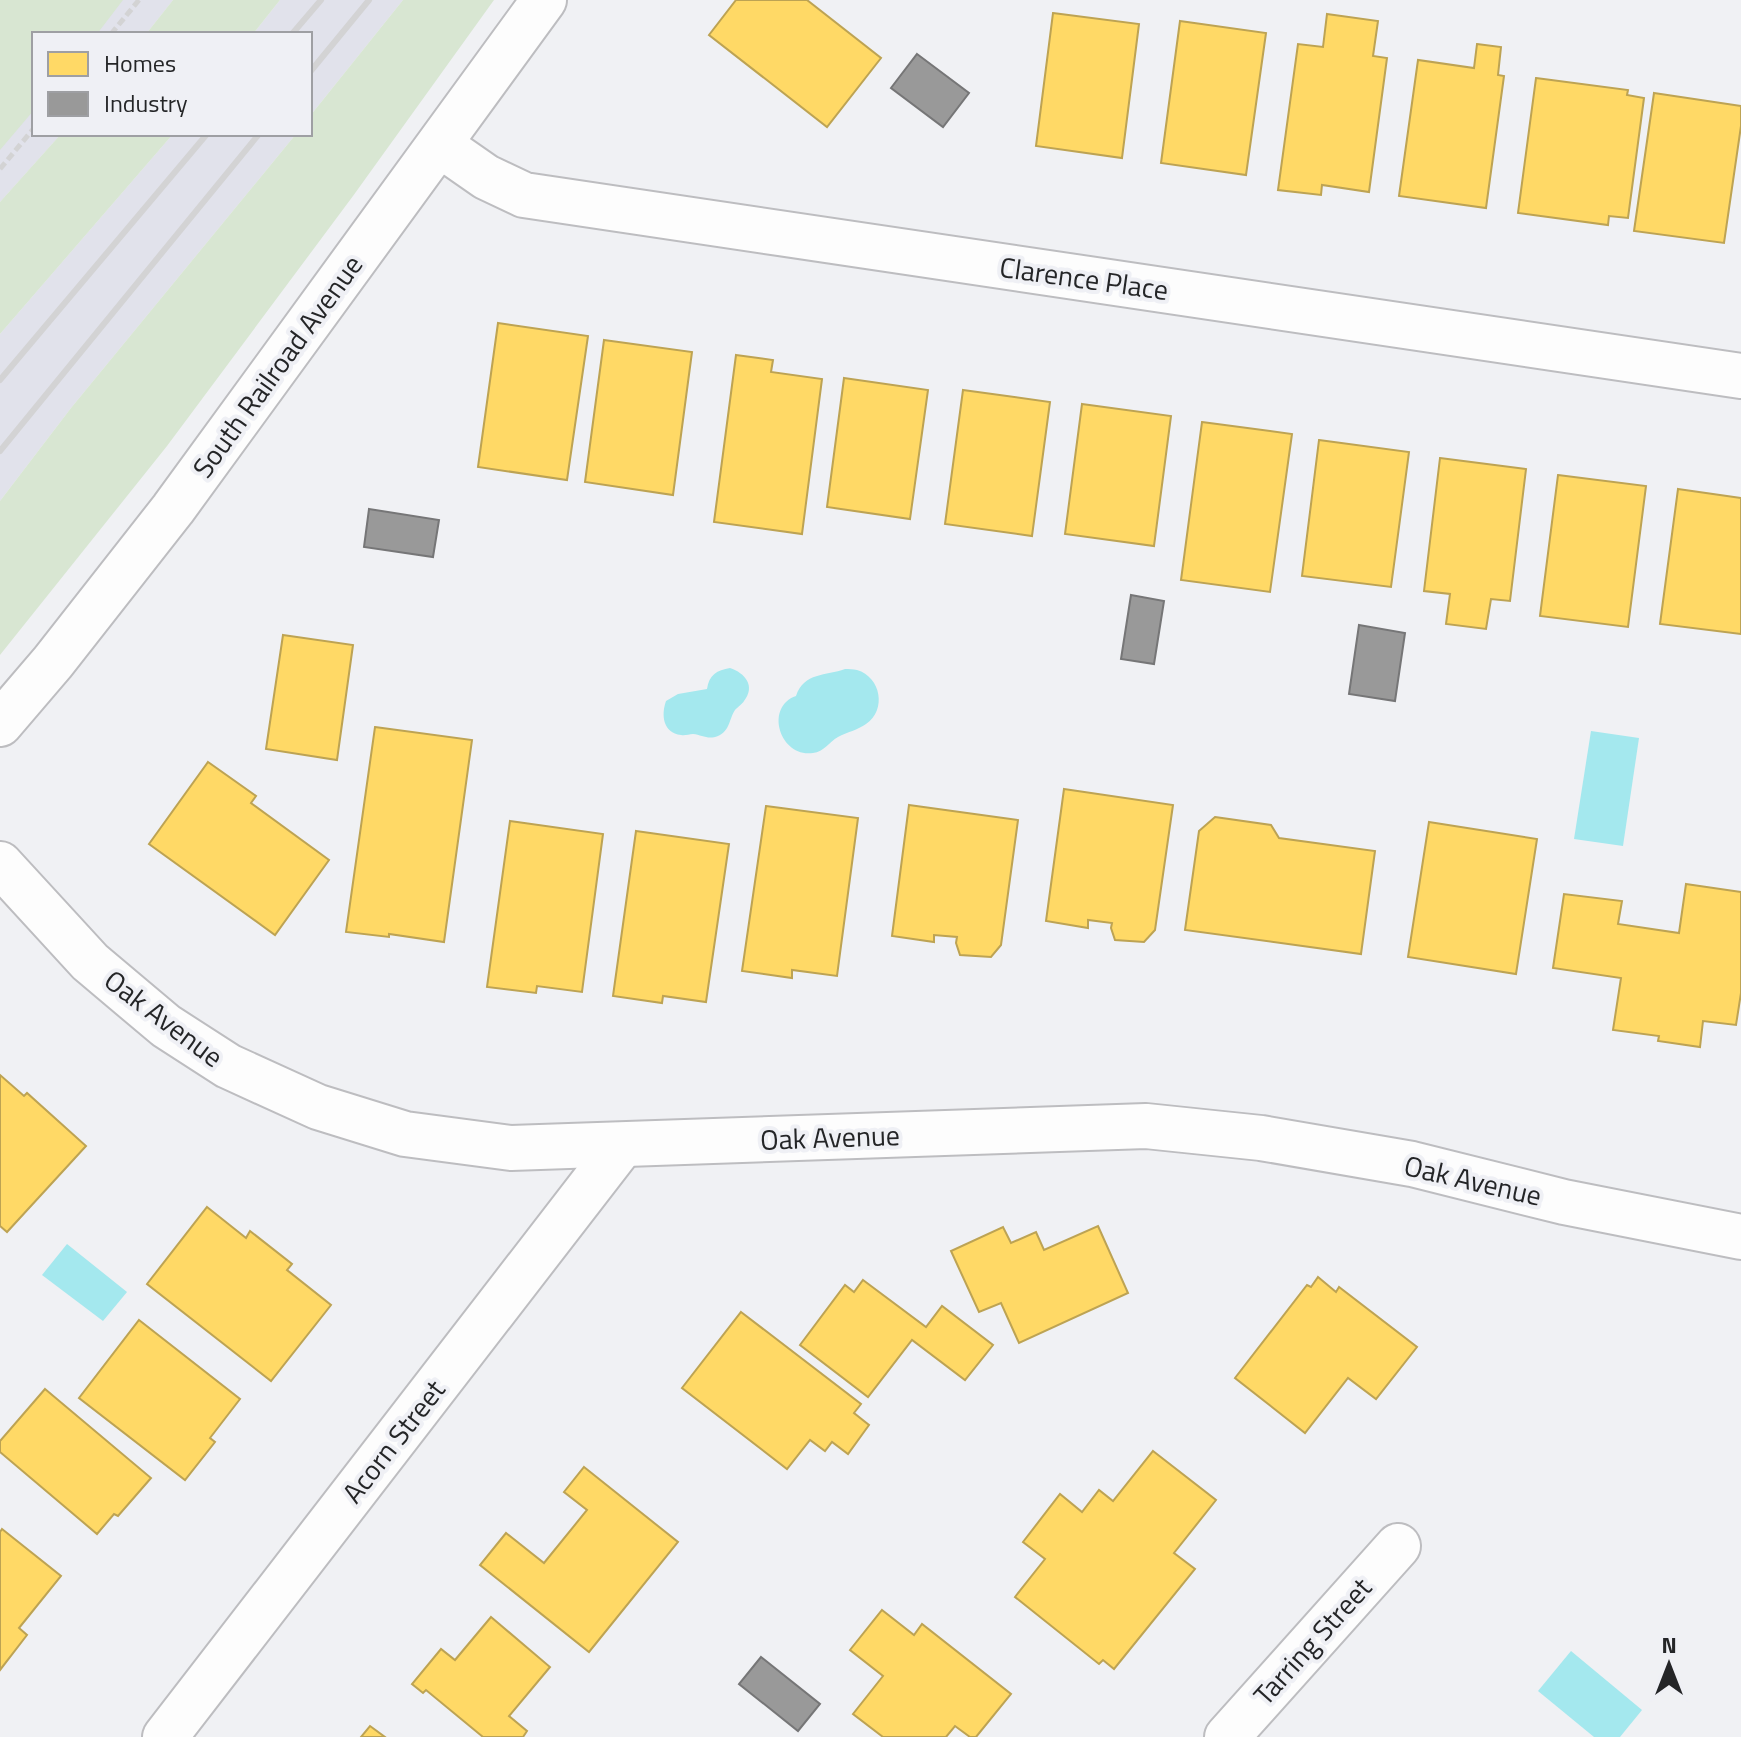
<svg xmlns="http://www.w3.org/2000/svg" width="1741" height="1737" font-family="'Titillium Web',sans-serif">
<style>
.built{fill:#e1e2eb}
.green{fill:#d8e6d2}
.water{fill:#a4e8ee}
.homes{fill:#ffd966;stroke:#bda353;stroke-width:2}
.industry{fill:#999;stroke:#767677;stroke-width:2}
.lines{fill:none;stroke-linecap:round;stroke-linejoin:round}
.minor-casing{stroke:#bdbdc0;stroke-width:48}
.path{stroke:#d3d3d4;stroke-width:5;stroke-dasharray:8 4;stroke-linecap:butt}
.minor{stroke:#fdfdfd;stroke-width:44}
.rail{stroke:#d3d3d4;stroke-width:6}
.labels{text-anchor:middle;dominant-baseline:central;stroke-width:8;stroke-linejoin:round;paint-order:stroke}
.street-label{font-size:28px;fill:#242527;stroke:#eff0f5}
</style>
<rect width="100%" height="100%" fill="#f0f1f4"/>
<g class="built">
<path d="M0 0H173L146 34H34V134H61L0 202Z"/>
<path d="M280 0H403L310 116V34H253Z"/>
<path d="M173 134H296L71 408 0 501V334Z"/>
</g>
<g class="green">
<path d="M0 0H123L97 34H34V110L0 150Z"/>
<path d="M173 0H280L253 34H146Z"/>
<path d="M403 0H494L353 196 167 446 0 655V501L71 408 296 134H310V116Z"/>
<path d="M61 134H173L0 334V202Z"/>
</g>
<g class="water">
<path d="M730 668C745 673 756 686 744 701 743 703 737 708 735 710 729 719 730 731 718 736 708 740 702 735 693 734 689 734 685 736 681 735 663 733 661 715 666 701L678 694 707 689C709 675 717 670 730 668Z"/>
<path d="M845 669C849 669 853 669 857 670 881 677 887 710 866 724 858 730 847 732 838 737 829 742 824 752 813 753 780 758 764 707 796 696 804 672 826 676 845 669Z"/>
<path d="M1591 731 1639 738 1623 846 1574 839Z"/>
<path d="M67 1244 127 1292 103 1321 42 1275Z"/>
<path d="M1571 1651 1642 1710 1620 1737H1594L1538 1691Z"/>
</g>
<g class="homes">
<path d="M736 0H807L881 58 827 127 709 35Z"/>
<path d="M1053 13 1139 24 1122 158 1036 146Z"/>
<path d="M1327 14 1378 21 1373 56 1387 58 1369 192 1322 185 1321 195 1278 190 1298 44 1323 47Z"/>
<path d="M1180 21 1266 33 1246 175 1161 163Z"/>
<path d="M1477 44 1501 47 1498 75 1504 76 1486 208 1399 196 1418 60 1474 68Z"/>
<path d="M1536 78 1628 90 1627 95 1644 98 1628 218 1609 216 1608 225 1518 213Z"/>
<path d="M1654 93 1741 106V126L1724 243 1634 231Z"/>
<path d="M498 323 588 336 567 480 478 467Z"/>
<path d="M604 340 692 352 673 495 585 482Z"/>
<path d="M736 355 773 360 771 372 822 379 802 534 714 522Z"/>
<path d="M844 378 928 390 910 519 827 507Z"/>
<path d="M963 390 1050 402 1032 536 945 524Z"/>
<path d="M1082 404 1171 416 1154 546 1065 534Z"/>
<path d="M1202 422 1292 434 1270 592 1181 580Z"/>
<path d="M1319 440 1409 452 1391 587 1302 576Z"/>
<path d="M1440 458 1526 469 1510 601 1491 599 1486 629 1446 624 1450 594 1424 591Z"/>
<path d="M1558 475 1646 486 1628 627 1540 616Z"/>
<path d="M1678 489 1741 498V634L1660 624Z"/>
<path d="M283 635 353 645 337 760 266 749Z"/>
<path d="M375 727 472 740 444 942 389 934V937L346 932Z"/>
<path d="M208 762 256 796 251 803 329 860 275 935 149 844Z"/>
<path d="M1064 789 1173 805 1155 930 1144 942 1115 940 1111 928 1112 923 1088 920V928L1046 921Z"/>
<path d="M909 805 1018 820 1001 945 991 957 960 955 956 943 957 937 934 935V942L892 936Z"/>
<path d="M766 806 858 818 837 976 792 970V978L742 971Z"/>
<path d="M1215 817 1271 825 1279 838 1375 851 1361 954 1185 930 1199 831Z"/>
<path d="M510 821 603 834 582 992 537 986 536 993 487 987Z"/>
<path d="M1429 822 1537 839 1516 974 1408 957Z"/>
<path d="M636 831 729 844 706 1002 663 996 662 1003 613 996Z"/>
<path d="M1686 884 1741 892V993L1736 1025 1703 1021 1700 1047 1658 1041 1659 1036 1613 1030 1621 978 1553 968 1564 894 1622 901 1618 924 1679 933Z"/>
<path d="M0 1075 24 1096 27 1093 86 1146 7 1232 0 1226Z"/>
<path d="M207 1207 246 1238 250 1231 292 1264 287 1270 331 1305 271 1381 147 1284Z"/>
<path d="M1098 1226 1128 1293 1019 1343 1001 1303 979 1312 951 1251 1003 1227 1011 1243 1036 1232 1044 1250Z"/>
<path d="M1318 1277 1336 1292 1339 1287 1417 1347 1376 1399 1348 1378 1305 1433 1235 1378 1307 1285 1311 1287Z"/>
<path d="M863 1280 926 1327 942 1306 993 1345 965 1380 912 1340 868 1397 800 1345 845 1285 854 1292Z"/>
<path d="M741 1312 861 1404 854 1413 869 1425 848 1454 832 1442 825 1451 810 1440 787 1469 682 1388Z"/>
<path d="M139 1320 240 1399 210 1438 215 1442 185 1480 79 1398Z"/>
<path d="M45 1389 151 1478 118 1516 114 1514 97 1534 0 1452V1441Z"/>
<path d="M1153 1451 1216 1500 1174 1553 1195 1569 1114 1669 1103 1660 1099 1664 1015 1597 1045 1559 1023 1542 1060 1494 1082 1512 1099 1490 1113 1501Z"/>
<path d="M584 1467 678 1542 589 1652 480 1565 506 1533 544 1563 587 1510 564 1492Z"/>
<path d="M2 1529 61 1576 19 1628 27 1635 0 1670V1532Z"/>
<path d="M882 1610 914 1635 922 1624 1011 1694 976 1737H970L955 1726 946 1737H883L853 1714 883 1676 850 1650Z"/>
<path d="M491 1617 550 1667 509 1716 527 1731 523 1737H483L426 1690 423 1693 412 1684 441 1649 455 1660Z"/>
<path d="M370 1726 385 1737H361Z"/>
</g>
<g class="industry">
<path d="M917 54 969 93 943 127 891 88Z"/>
<path d="M369 509 439 520 433 557 364 547Z"/>
<path d="M1131 595 1164 601 1154 664 1121 659Z"/>
<path d="M1359 625 1405 633 1395 701 1349 694Z"/>
<path d="M761 1657 820 1704 798 1731 739 1684Z"/>
</g>
<g class="lines">
<g class="minor-casing">
<g id="minor">
<path d="M440 145 486 177 524 195 1741 376"/>
<path d="M0 724 53 662 173 509 544 0"/>
<path d="M0 864 90 962 166 1026 228 1066 318 1107 405 1134 511 1148 1146 1126 1261 1138 1412 1164 1564 1202 1741 1237"/>
<path d="M165 1737 622 1145"/>
<path d="M1227 1737 1398 1546"/>
</g>
</g>
<g class="path">
<path d="M111 34 139 0"/>
<path d="M0 169 34 128"/>
</g>
<use href="#minor" class="minor"/>
<g class="rail">
<path d="M292 34 321 0"/>
<path d="M310 72 369 0"/>
<path d="M0 380 207 134"/>
<path d="M0 451 259 134"/>
</g>
</g>
<g class="labels">
<g class="street-label">
<text transform="translate(1084 278) rotate(8)">Clarence Place</text>
<text transform="translate(277 366) rotate(-54)">South Railroad Avenue</text>
<text transform="translate(164 1018) rotate(37)">Oak Avenue</text>
<text transform="translate(830 1137) rotate(-2)">Oak Avenue</text>
<text transform="translate(1473 1180) rotate(13)">Oak Avenue</text>
<text transform="translate(393 1441) rotate(-52)">Acorn Street</text>
<text transform="translate(1312 1641) rotate(-48)">Tarring Street</text>
</g>
</g>
<rect x="32" y="32" width="280" height="104" fill="#eff0f5" stroke="#9e9fa3" stroke-width="2"/>
<rect x="48" y="52" width="40" height="24" fill="#ffd966" stroke="#9e9fa3" stroke-width="2"/>
<text x="104" y="72" font-size="24" fill="#242527">Homes</text>
<rect x="48" y="92" width="40" height="24" fill="#999999" stroke="#9e9fa3" stroke-width="2"/>
<text x="104" y="112" font-size="24" fill="#242527">Industry</text>
<g transform="translate(1669 1665)" stroke="#eff0f5" stroke-width="6" paint-order="stroke">
<path d="M0-6L14 30L0 20L-14 30Z" fill="#242527"/>
<text y="-12" font-size="22" font-weight="bold" text-anchor="middle" fill="#242527">N</text>
</g>
</svg>
